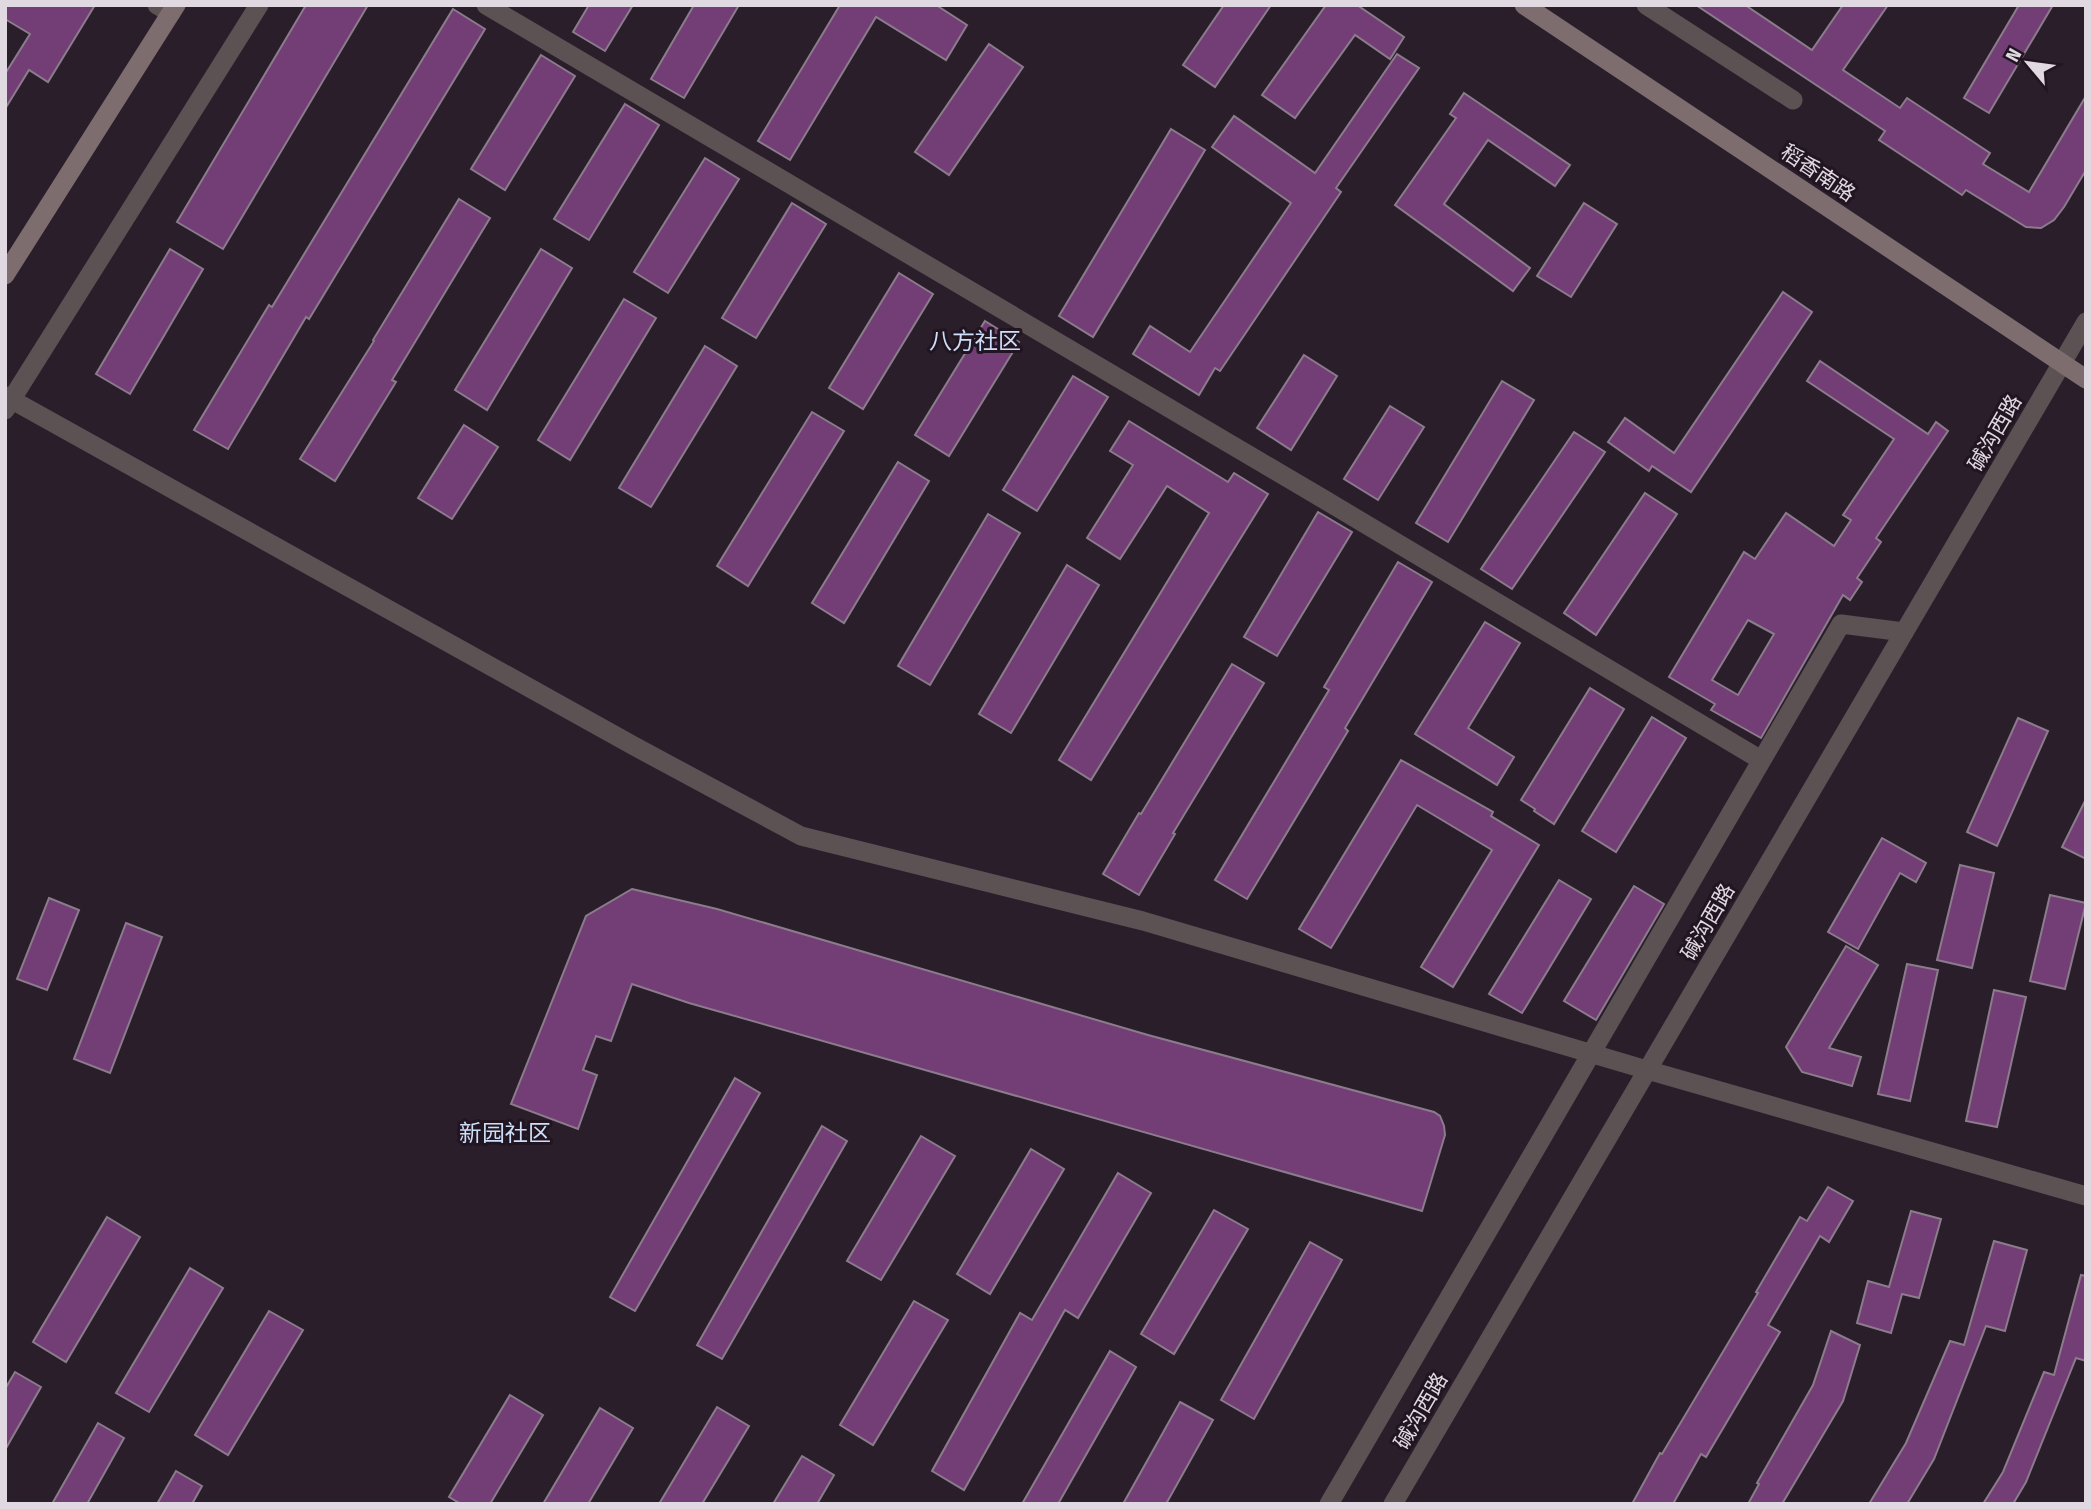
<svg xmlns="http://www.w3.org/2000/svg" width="2091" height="1509" font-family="'Fira Sans Condensed','Noto Sans SC',sans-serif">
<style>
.building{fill:#733d75;stroke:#8b7c8c;stroke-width:2;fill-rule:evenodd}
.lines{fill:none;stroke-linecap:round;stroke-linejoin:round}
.minor{stroke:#5c5254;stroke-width:19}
.tertiary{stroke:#5c5254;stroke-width:19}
.secondary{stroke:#7d6d6f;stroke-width:19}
.labels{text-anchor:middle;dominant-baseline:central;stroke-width:6;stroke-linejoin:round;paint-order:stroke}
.street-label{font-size:21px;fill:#e1d9e1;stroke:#211521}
.neighbourhood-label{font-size:23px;fill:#cddef8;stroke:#211521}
</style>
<rect width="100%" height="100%" fill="#2b1e2b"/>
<g class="building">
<path d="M5 5H95L48 82 29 70 5 109V74L30 34 5 19Z"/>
<path d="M306 5H368L223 249 177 222Z"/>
<path d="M589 5H633L605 51 573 32Z"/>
<path d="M694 5H739L684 98 651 79Z"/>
<path d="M840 5H936L967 25 946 60 876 17 790 160 758 141Z"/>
<path d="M1224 5H1271L1215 87 1183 65Z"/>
<path d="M1326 5H1357L1404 37 1390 59 1355 35 1295 118 1262 95Z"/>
<path d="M1696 5H1745L1812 50 1843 5H1888L1843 70 1900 108 1907 98 1990 153 1983 164 2029 192 2086 96V170L2064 207 2054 220 2041 228 2026 227 1966 190 1962 195 1879 140 1885 131Z"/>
<path d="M2019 5H2053L1989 113 1964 98Z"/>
<path d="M453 9 485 29 309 319 306 317 228 449 194 430 269 305 272 307Z"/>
<path d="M989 44 1023 67 949 175 915 152Z"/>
<path d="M1397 54 1419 68 1336 188 1341 192 1220 371 1215 368 1199 395 1133 354 1150 326 1190 352 1291 203 1212 147 1234 116 1315 173Z"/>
<path d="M541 55 575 76 505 190 471 169Z"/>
<path d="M1464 93 1570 165 1555 186 1488 140 1444 204 1530 268 1513 291 1395 205 1456 118 1450 114Z"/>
<path d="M625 104 659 125 589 240 554 219Z"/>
<path d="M1171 129 1205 150 1093 337 1059 316Z"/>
<path d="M705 158 739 179 668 293 634 272Z"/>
<path d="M459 199 490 218 392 380 396 382 335 481 300 459 374 341 373 340Z"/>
<path d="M792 203 826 224 756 338 722 318Z"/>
<path d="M1584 203 1617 224 1571 297 1537 276Z"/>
<path d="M170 249 203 269 130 394 96 374Z"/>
<path d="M541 249 572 268 487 410 455 390Z"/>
<path d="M899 273 933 294 863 409 829 388Z"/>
<path d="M1783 292 1812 312 1691 492 1652 466 1649 471 1608 442 1625 418 1674 453Z"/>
<path d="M624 299 656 318 570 460 538 440Z"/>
<path d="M985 321 1019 342 949 456 915 435Z"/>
<path d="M705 346 737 366 651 507 619 488Z"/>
<path d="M1304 355 1337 376 1291 450 1257 428Z"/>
<path d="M1820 361 1928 434 1936 422 1948 431 1876 538 1881 542 1857 578 1862 582 1850 600 1843 595 1761 738 1711 710 1715 704 1669 677 1744 552 1755 559 1786 513 1834 546 1851 520 1843 515 1894 439 1807 381ZM1748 620 1774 634 1738 695 1712 680Z"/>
<path d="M1073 376 1108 397 1037 511 1003 490Z"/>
<path d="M1502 381 1534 400 1448 542 1416 523Z"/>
<path d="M1390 406 1424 427 1378 500 1344 479Z"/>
<path d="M812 412 844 431 748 586 717 566Z"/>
<path d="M1129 421 1228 482 1234 473 1268 494 1091 780 1059 760 1209 513 1167 486 1120 559 1087 538 1133 465 1110 451Z"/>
<path d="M464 425 498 447 452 519 418 498Z"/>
<path d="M1574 432 1605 452 1512 589 1481 569Z"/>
<path d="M898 462 929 481 844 623 812 603Z"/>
<path d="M1645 493 1677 514 1596 635 1564 613Z"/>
<path d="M1318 512 1352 532 1277 656 1244 637Z"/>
<path d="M988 514 1020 533 930 685 898 666Z"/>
<path d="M1398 562 1432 582 1345 728 1348 731 1247 899 1215 880 1329 690 1324 687Z"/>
<path d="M1067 565 1099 585 1011 733 979 714Z"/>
<path d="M1485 622 1520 643 1468 728 1514 757 1497 785 1415 734Z"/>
<path d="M1232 664 1264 683 1173 833 1175 834 1139 895 1103 874 1139 813 1141 814Z"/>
<path d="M1590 688 1624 709 1554 824 1534 811 1535 809 1521 800Z"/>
<path d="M1652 717 1686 738 1616 852 1582 831Z"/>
<path d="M2018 718 2048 731 1997 846 1967 832Z"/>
<path d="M1401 760 1493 812 1491 816 1539 845 1453 987 1421 967 1492 850 1417 805 1331 948 1299 929Z"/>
<path d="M2086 799V859L2062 847Z"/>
<path d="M1882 838 1926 863 1916 882 1900 873 1858 949 1828 932Z"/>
<path d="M1960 865 1994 873 1972 968 1937 960Z"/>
<path d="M1559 880 1591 899 1522 1013 1489 994Z"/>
<path d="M1634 886 1664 904 1596 1020 1564 1001Z"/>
<path d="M632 889 717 909 1148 1035 1434 1112 1440 1116 1444 1126 1445 1135 1422 1211 689 1003 632 984 611 1041 596 1036 583 1070 597 1075 578 1129 511 1104 586 916Z"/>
<path d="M2050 895 2086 903 2065 989 2030 981Z"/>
<path d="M49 898 79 910 47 990 17 979Z"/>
<path d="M126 923 162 937 110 1073 74 1059Z"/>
<path d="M1846 946 1878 965 1829 1048 1861 1057 1852 1086 1802 1072 1786 1047Z"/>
<path d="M1907 964 1938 970 1910 1101 1878 1094Z"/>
<path d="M1994 990 2026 997 1997 1127 1966 1121Z"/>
<path d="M735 1078 760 1093 635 1311 610 1297Z"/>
<path d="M822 1126 847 1141 722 1359 697 1345Z"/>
<path d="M921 1136 955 1156 881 1280 847 1261Z"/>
<path d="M1031 1149 1064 1169 990 1294 957 1274Z"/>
<path d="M1118 1173 1151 1193 1078 1318 1065 1310 964 1490 932 1471 1020 1313 1032 1320Z"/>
<path d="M1828 1187 1853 1201 1829 1242 1820 1236 1768 1325 1780 1332 1706 1457 1701 1454 1673 1504H1632L1660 1453 1662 1454 1758 1293 1756 1292 1800 1217 1807 1221Z"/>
<path d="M1214 1210 1248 1229 1174 1354 1141 1334Z"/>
<path d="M1911 1211 1941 1219 1919 1298 1902 1294 1891 1333 1857 1323 1868 1281 1889 1287Z"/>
<path d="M107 1217 140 1237 66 1362 33 1342Z"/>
<path d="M1994 1241 2027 1250 2005 1331 1986 1326 1934 1459 1907 1504H1869L1906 1443 1950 1341 1964 1345Z"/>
<path d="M1310 1242 1342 1260 1254 1419 1221 1400Z"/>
<path d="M190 1268 223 1288 149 1412 116 1393Z"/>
<path d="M2081 1275 2086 1276V1361L2076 1358 2026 1482 2013 1504H1983L2003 1472 2044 1372 2054 1375Z"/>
<path d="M914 1301 948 1320 873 1445 840 1425Z"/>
<path d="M269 1311 303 1330 228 1455 195 1435Z"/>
<path d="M1831 1331 1860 1345 1843 1401 1782 1504H1748L1759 1484 1757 1483 1813 1385Z"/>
<path d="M1110 1351 1136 1367 1058 1504H1022Z"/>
<path d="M15 1372 41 1387 5 1450V1389Z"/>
<path d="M510 1395 543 1415 490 1504H461L449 1497Z"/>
<path d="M1180 1402 1213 1420 1166 1504H1123Z"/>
<path d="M717 1407 749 1426 702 1504H659Z"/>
<path d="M600 1408 633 1428 588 1504H543Z"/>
<path d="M98 1423 124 1438 87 1504H52Z"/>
<path d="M802 1456 834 1475 817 1504H773Z"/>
<path d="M176 1471 202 1486 192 1504H157Z"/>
</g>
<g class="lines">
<g class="minor">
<path d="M157 5 171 13"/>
<path d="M486 5 1320 497 1761 760"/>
<path d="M1646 5 1793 100"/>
<path d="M5 396 634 746 801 836 1143 921 1647 1070 2086 1196"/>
<path d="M5 410 259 5"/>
<path d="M1329 1504 1841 624 1904 632"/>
</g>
<path class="tertiary" d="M1393 1504 2086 322"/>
<g class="secondary">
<path d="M1524 5 2086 379"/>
<path d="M5 275 176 5"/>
</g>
</g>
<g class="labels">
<g class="street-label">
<text transform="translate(1818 173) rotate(34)">稻香南路</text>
<text transform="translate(1995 433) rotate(-60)">碱沟西路</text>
<text transform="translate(1708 922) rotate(-60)">碱沟西路</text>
<text transform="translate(1421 1411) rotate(-60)">碱沟西路</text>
</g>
<g class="neighbourhood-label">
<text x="975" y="341">八方社区</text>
<text x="505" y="1133">新园社区</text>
</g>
</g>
<rect width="2091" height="1509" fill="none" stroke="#e1d9e1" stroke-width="14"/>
<g transform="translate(2028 63) rotate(299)" stroke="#211521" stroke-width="5" paint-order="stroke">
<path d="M0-5L12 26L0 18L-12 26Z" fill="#e1d9e1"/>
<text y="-10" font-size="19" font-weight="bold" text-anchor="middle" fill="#e1d9e1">N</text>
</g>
</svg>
